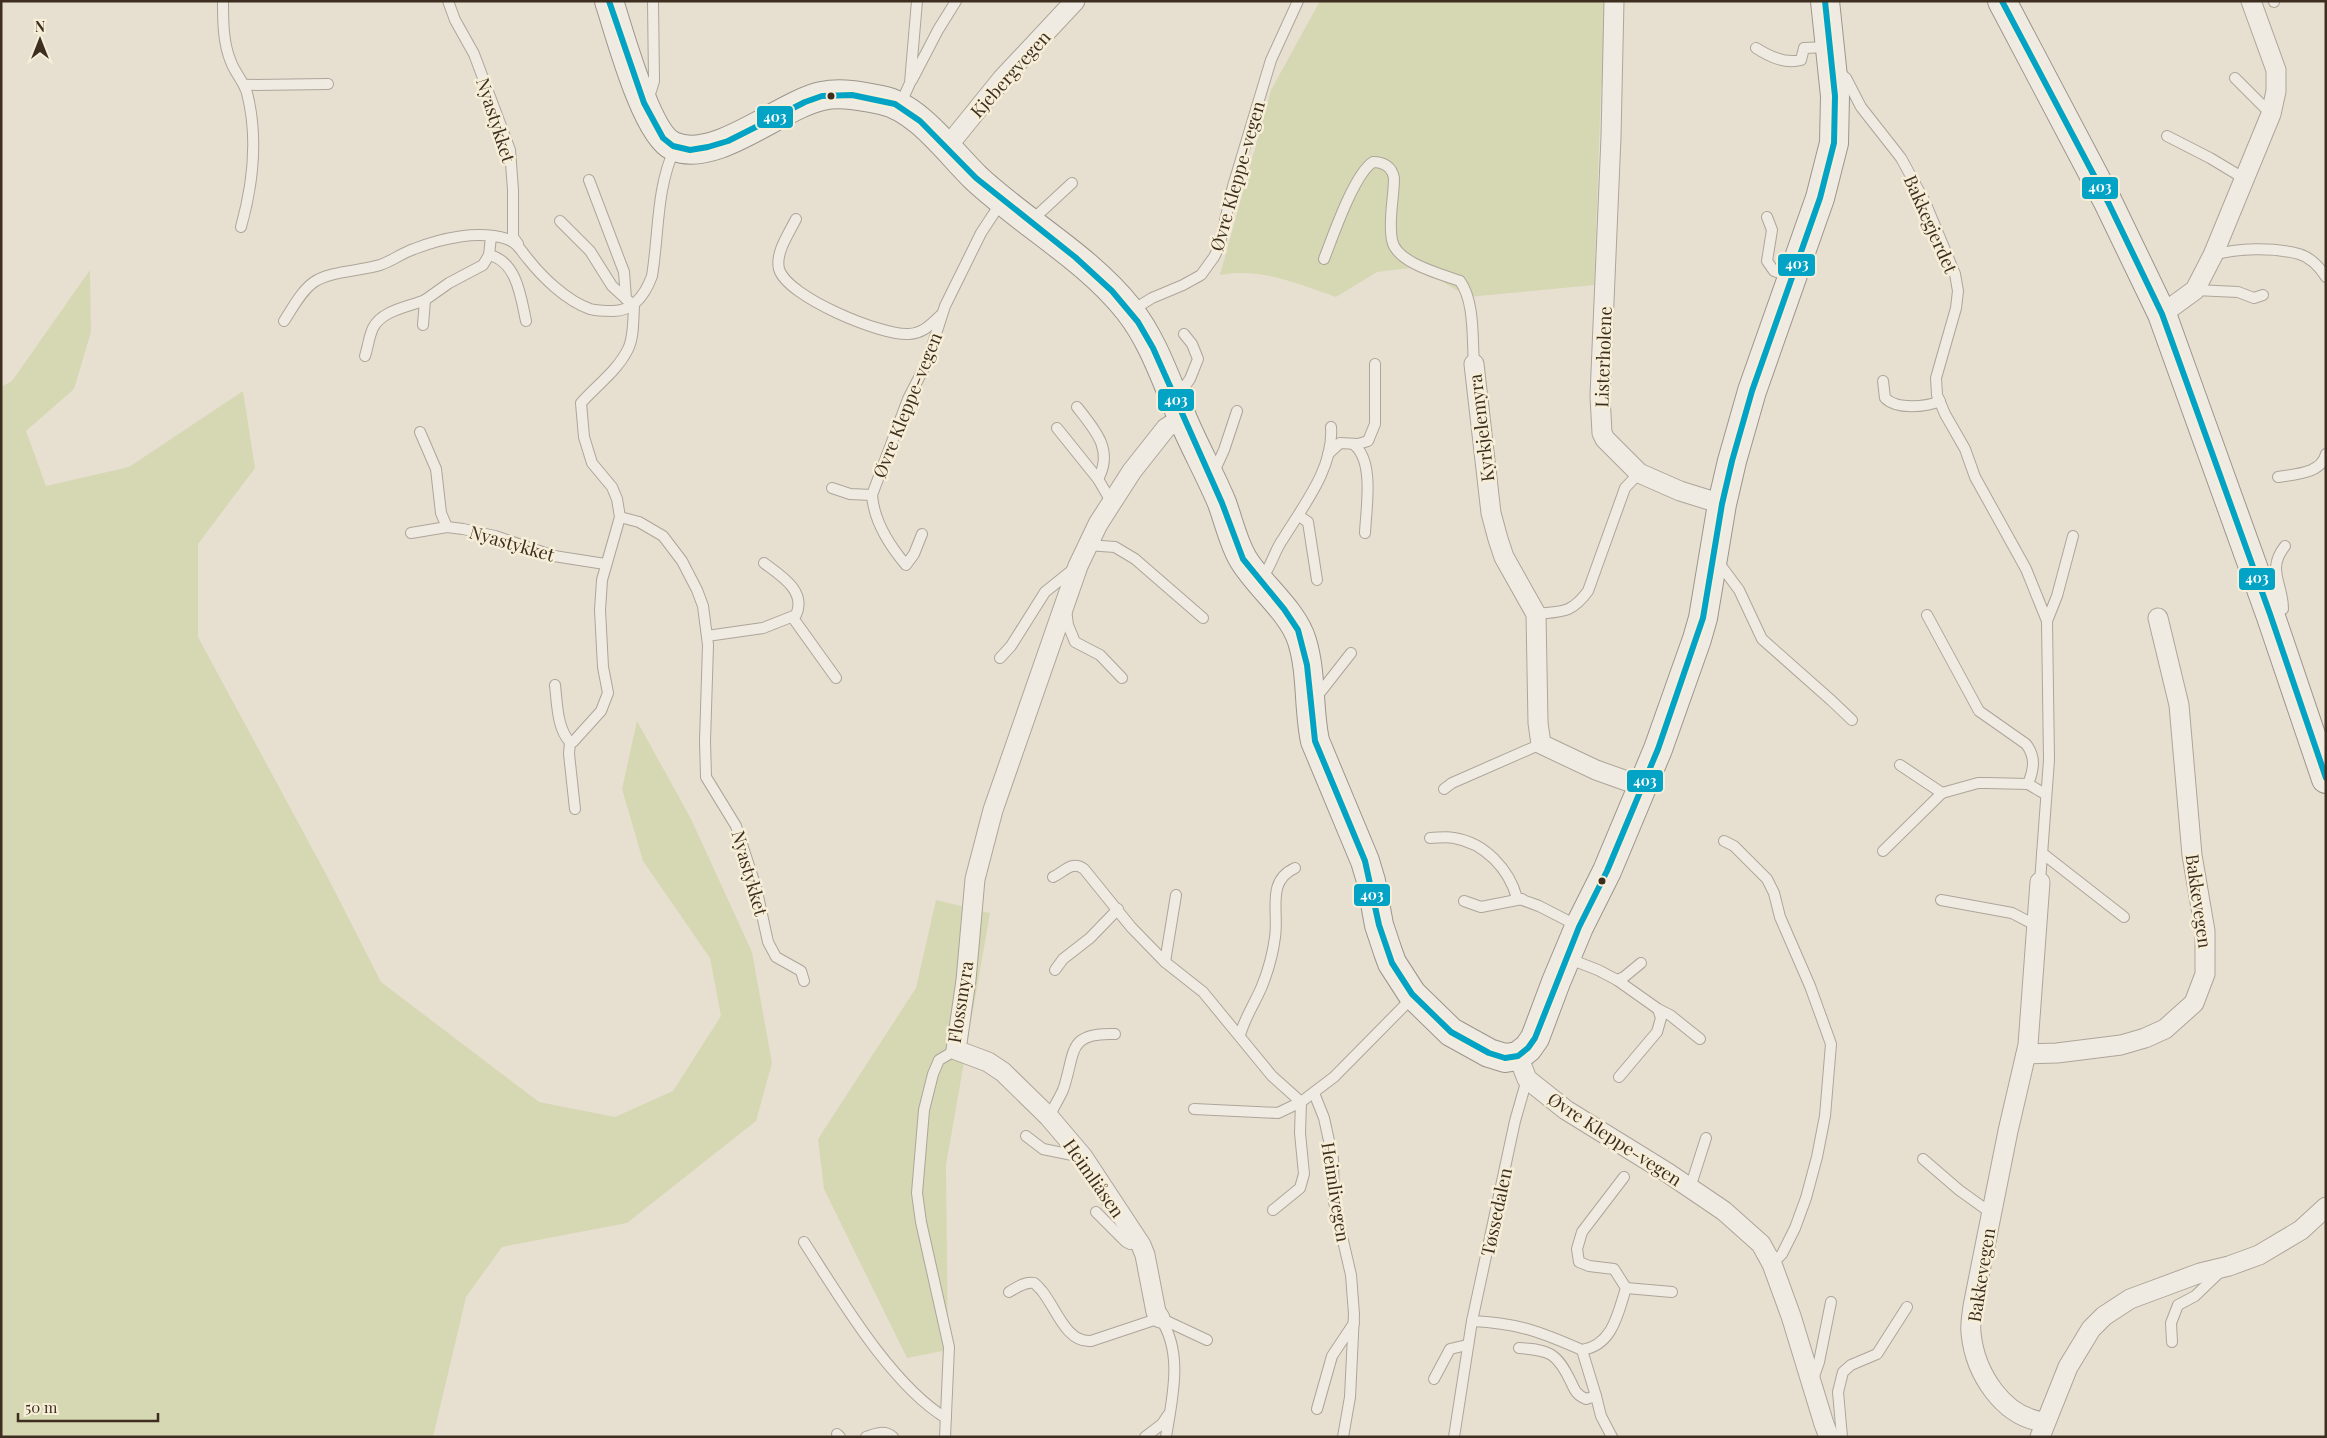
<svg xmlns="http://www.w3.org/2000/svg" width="2327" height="1438" font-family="'Playfair Display',serif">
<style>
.green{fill:#d6d7b3}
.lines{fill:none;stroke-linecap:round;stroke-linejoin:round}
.lane-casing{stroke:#ada599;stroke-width:12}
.street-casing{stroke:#ada599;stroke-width:21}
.secondary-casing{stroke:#9c958a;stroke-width:30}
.lane{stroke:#efebe3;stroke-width:10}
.street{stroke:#efebe3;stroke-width:19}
.secondary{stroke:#efebe3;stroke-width:28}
.bus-1-casing{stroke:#f7eed8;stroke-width:10}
.bus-1{stroke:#03a3c5;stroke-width:6}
.bus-dot{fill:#3d2e20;stroke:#f7eed8;stroke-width:2}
.labels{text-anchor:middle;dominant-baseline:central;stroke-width:5;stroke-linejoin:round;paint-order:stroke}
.street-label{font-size:18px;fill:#3d2e20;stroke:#f7eed8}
.line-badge{stroke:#f7eed8;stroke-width:2}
.badge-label{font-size:14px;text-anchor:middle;font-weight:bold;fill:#fff}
</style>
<rect width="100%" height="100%" fill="#e7e0d1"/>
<g class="green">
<path d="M1320 1H1617L1601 89 1594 285 1468 297 1418 267 1377 272 1336 297C1297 284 1261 267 1220 275L1271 90Z"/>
<path d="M90 270 91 332 74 389 26 431 46 486 129 467 243 391 255 468 198 544V637L327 876 381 982 539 1102 615 1117 673 1091 721 1016 710 958 643 861 622 789 637 721 691 819 752 952 772 1063 756 1121 627 1223 502 1247 466 1297 433 1437H1V387L12 381Z"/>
<path d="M936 900 990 913 946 1165 948 1350 907 1358 824 1189 818 1139 916 988Z"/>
</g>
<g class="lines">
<g class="lane-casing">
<g id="lane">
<path d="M223 1C223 22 223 43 231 62 235 73 244 82 247 93 258 136 253 184 241 227"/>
<path d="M448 1 455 20 474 54 510 150 513 190V237L518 244"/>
<path d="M2274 1V2"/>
<path d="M1756 48C1770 57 1785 64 1801 60L1804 48 1828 47"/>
<path d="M1840 73 1846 78 1861 107 1901 158 1925 202 1955 274 1958 291 1956 308 1936 378 1937 395 1945 414 1965 449 1975 477 2026 569 2047 621 2049 760 2040 882"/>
<path d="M2235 78 2271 114"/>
<path d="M912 80 938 30 956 1"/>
<path d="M244 85 328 84"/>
<path d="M645 98 650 94 654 81 653 1"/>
<path d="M900 105 910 83 917 1"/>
<path d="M2167 136 2210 158 2245 179"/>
<path d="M589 180 624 272 626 299"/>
<path d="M1767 217 1772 230 1767 261 1774 271 1791 277"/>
<path d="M796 219C789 233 775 253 779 269 787 297 882 336 909 334 924 333 931 324 941 315"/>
<path d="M1031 221 1072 183"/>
<path d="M489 255C517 261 521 298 526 321"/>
<path d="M2213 255C2238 248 2273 247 2299 254 2310 257 2320 268 2326 277"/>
<path d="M1324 259C1333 236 1354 174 1373 162 1384 162 1392 167 1394 178 1394 198 1388 221 1392 240 1396 263 1441 274 1460 281 1475 302 1472 339 1474 364"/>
<path d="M2195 290 2238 292 2254 298 2263 295"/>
<path d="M1131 311 1152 298 1183 285 1201 275 1214 257 1219 247 1233 186 1271 60 1298 1"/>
<path d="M284 321C292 309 301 291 314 282 330 271 361 271 380 265 392 261 402 253 414 249 442 238 478 230 507 239 518 243 521 251 528 259 543 278 567 301 590 309 597 311 606 311 613 311 634 311 645 295 652 276 659 234 656 188 675 148"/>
<path d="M423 325 425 300 449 283 483 265 489 255 491 237"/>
<path d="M365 356C368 347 369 336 373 328 382 310 409 307 425 300"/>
<path d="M1883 381 1885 398C1897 410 1926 407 1940 401"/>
<path d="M1177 397 1190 379 1198 359 1192 344 1184 334"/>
<path d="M1077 407C1095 430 1114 450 1098 479"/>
<path d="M1057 428 1098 479 1112 503"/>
<path d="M420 432 436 469 441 513 447 527"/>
<path d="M1353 444C1375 460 1366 508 1365 533"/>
<path d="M1328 454 1340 443 1358 444 1368 441 1375 424V364"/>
<path d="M1213 474 1224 450 1237 411"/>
<path d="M2278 477C2295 474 2321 474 2326 454"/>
<path d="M832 488 850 494 872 495"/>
<path d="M1299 516 1308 522 1317 580"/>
<path d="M620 517 639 522 663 536 682 561 697 590 703 606 708 645 705 741 706 777 736 826 756 887 768 942 776 957 801 971 804 981"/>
<path d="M411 533 447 527 463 529 495 536 554 556 605 564"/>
<path d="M922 534 914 554 906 565C889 545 874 522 872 495L908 399 927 362 945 306 981 233 1002 201"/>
<path d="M1087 545 1115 547 1135 559 1203 618"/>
<path d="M1716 559 1739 590 1762 639 1832 701 1852 720"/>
<path d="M1261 579C1271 568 1274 551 1283 539 1303 506 1334 468 1331 427"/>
<path d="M1066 610 1068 625 1075 642 1100 655 1122 678"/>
<path d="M1536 614C1562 611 1571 614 1588 591L1625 488 1639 473"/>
<path d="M2271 614 2283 609C2283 583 2266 570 2285 546"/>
<path d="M1927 615 1979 711 2026 744C2036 757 2034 769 2028 784"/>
<path d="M793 618 836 678"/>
<path d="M2047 621 2057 596 2073 536"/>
<path d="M707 636 763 628 796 615C807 591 780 575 764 563"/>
<path d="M1000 658 1011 646 1045 592 1075 568"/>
<path d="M555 685C557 702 557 729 570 742H573L601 711 608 693 603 667 600 610 602 580 620 517 617 499 612 487 592 463 584 437 581 403C596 386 618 370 628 349 634 337 633 320 634 306L612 286 590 251 560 221"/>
<path d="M1315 699 1351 653"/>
<path d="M570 742 569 754 575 809"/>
<path d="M1900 765 1942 793"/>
<path d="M1444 789 1452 783 1541 744"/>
<path d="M1430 838C1438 838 1446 836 1454 838 1485 843 1509 869 1517 898L1539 906 1578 926"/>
<path d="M1724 841 1734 846 1767 879 1774 893 1780 917 1810 986 1831 1044 1825 1116 1817 1157 1806 1198 1795 1228 1782 1254 1772 1264"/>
<path d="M1883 851 1942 793 1978 783H1987L2028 784 2045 794"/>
<path d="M2042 853 2124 917"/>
<path d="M1053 877C1064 872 1072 860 1084 869L1131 927 1165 962 1203 992 1272 1076 1301 1102 1300 1133 1304 1174 1300 1188 1273 1210"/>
<path d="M1941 900 2012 913 2037 926"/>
<path d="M1464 901 1481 907 1522 899"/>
<path d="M1567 958 1598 970 1617 980 1658 1009 1670 1015 1700 1039"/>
<path d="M1165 962 1176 895"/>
<path d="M1055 970 1063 959 1090 938 1118 909"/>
<path d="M1617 980 1624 977 1641 963"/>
<path d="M1240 1035C1245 1017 1255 1003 1262 986 1268 971 1273 953 1275 937 1279 911 1266 881 1295 868"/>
<path d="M1619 1077 1657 1032 1661 1018 1658 1009"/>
<path d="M1314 1093 1324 1118 1333 1159 1334 1202 1351 1275 1354 1314 1350 1397 1343 1437"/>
<path d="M1194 1109 1278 1113 1301 1102 1334 1077 1408 1002 1411 995"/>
<path d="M1049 1117C1053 1108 1059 1099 1063 1090 1076 1053 1066 1032 1115 1034"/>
<path d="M1026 1136 1043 1149 1082 1157"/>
<path d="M1923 1159 1959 1190 1991 1213"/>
<path d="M1690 1188 1706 1138"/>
<path d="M1096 1212 1126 1242 1130 1244 1138 1240"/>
<path d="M804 1242C839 1296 891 1385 946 1418"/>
<path d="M1626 1288 1672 1292"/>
<path d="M1009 1292C1016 1288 1025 1281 1034 1283 1037 1285 1040 1289 1042 1291 1056 1308 1066 1343 1091 1341L1160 1318 1207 1340"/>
<path d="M1160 1318C1184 1353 1172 1398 1166 1437"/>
<path d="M1472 1321C1518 1323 1541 1332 1582 1350 1613 1345 1618 1313 1626 1288L1614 1269 1589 1266 1579 1262 1577 1249 1582 1232 1624 1177"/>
<path d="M2172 1342 2171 1323 2178 1305 2195 1296 2220 1272"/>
<path d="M1519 1348C1550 1350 1557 1353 1571 1382 1575 1391 1577 1395 1586 1399L1596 1396 1582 1350"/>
<path d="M1434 1379 1450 1349 1467 1345"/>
<path d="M1813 1379 1819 1362 1831 1302"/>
<path d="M1596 1396 1601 1416 1612 1437"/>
<path d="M1317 1409 1332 1356 1354 1323"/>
<path d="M837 1434 840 1437"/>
<path d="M866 1437C876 1433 885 1430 893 1437"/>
<path d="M945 1437 949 1347 921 1222 917 1193 924 1110 933 1074 939 1060 956 1050"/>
<path d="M1145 1437 1162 1424 1168 1415"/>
<path d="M1454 1437 1472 1321 1515 1121 1527 1079"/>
<path d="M1842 1437 1838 1392 1843 1372 1851 1365 1877 1354 1907 1307"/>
</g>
</g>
<g class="street-casing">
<g id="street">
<path d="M1614 1 1611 137 1600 396 1602 433 1605 439 1639 473 1680 491 1722 504"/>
<path d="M947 147 1002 79 1075 1"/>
<path d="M2162 314 2195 290 2213 255 2271 114 2276 91V70L2251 1"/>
<path d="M1474 364 1491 513 1498 539 1504 557 1536 614 1538 723 1541 744 1596 770 1641 786"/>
<path d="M2040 882 2028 1045 2008 1131 1973 1306C1972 1315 1970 1324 1971 1333 1975 1373 2003 1418 2045 1422"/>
<path d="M2026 1054 2057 1053 2121 1045 2145 1038 2165 1029 2194 1003 2205 974V931L2192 855 2179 705 2158 618"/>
<path d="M1518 1056 1527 1079 1566 1110 1668 1173 1724 1211 1761 1244 1772 1264 1791 1316 1824 1424 1829 1437"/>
<path d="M1160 1318 1156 1312 1145 1255 1141 1245 1083 1157 1049 1117 1003 1072 988 1062 956 1050 966 980 975 879 993 810 1078 566 1098 524 1132 471 1166 428 1182 418"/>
<path d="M2040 1437 2068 1367 2091 1329 2104 1316 2130 1299 2200 1273 2229 1266 2259 1255 2301 1230 2326 1207"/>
</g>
</g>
<g class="secondary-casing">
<g id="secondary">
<path d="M609 1C619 31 646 134 673 146 715 165 780 105 822 96 841 92 862 96 881 100 918 107 950 153 976 178 1025 224 1087 257 1129 310 1154 342 1166 381 1182 417 1194 446 1210 474 1222 503 1229 522 1233 542 1243 559 1259 586 1293 611 1302 641 1312 673 1308 708 1315 741L1365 861 1371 881 1379 925 1388 952 1392 963 1412 994 1451 1032 1489 1053 1505 1058 1518 1056 1528 1048 1535 1038 1556 982 1579 927 1607 871 1658 749 1697 639 1703 618 1722 504 1732 461 1752 391 1820 198 1834 143 1835 96 1825 1"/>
<path d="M2002 1 2108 202 2162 314 2270 614 2326 779"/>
</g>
</g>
<use href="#lane" class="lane"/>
<use href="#street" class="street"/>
<use href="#secondary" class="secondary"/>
<g class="bus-1-casing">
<g id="bus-1">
<path d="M609 1 644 103 663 138 673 146 690 150 708 147 728 141 805 102 822 96 852 95 895 104 920 121 976 178 1075 257 1112 291 1138 322 1153 348 1222 503 1243 559 1284 609 1298 630 1307 665 1315 741 1365 861 1379 925 1392 963 1412 994 1451 1032 1489 1053 1505 1058 1518 1056 1528 1048 1535 1038 1579 927 1607 871 1658 749 1703 618 1722 504 1732 461 1752 391 1820 198 1834 143 1835 96 1825 1"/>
<path d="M2002 1 2108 202 2162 314 2270 614 2326 778"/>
</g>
</g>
<use href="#bus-1" class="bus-1"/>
</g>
<g class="bus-dot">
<circle cx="831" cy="96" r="4.5"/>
<circle cx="1602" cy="881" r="4.5"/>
</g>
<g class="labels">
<g class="street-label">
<text transform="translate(1010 74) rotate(-48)">Kjebergvegen</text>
<text transform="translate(496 120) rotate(72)">Nyastykket</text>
<text transform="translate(1237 176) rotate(-74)">Øvre Kleppe-vegen</text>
<text transform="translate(1931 224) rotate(66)">Bakkegjerdet</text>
<text transform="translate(1603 357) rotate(-88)">Listerholene</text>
<text transform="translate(907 405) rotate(-68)">Øvre Kleppe-vegen</text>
<text transform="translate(1481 428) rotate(-97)">Kyrkjelemyra</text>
<text transform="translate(512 543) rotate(16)">Nyastykket</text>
<text transform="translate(750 873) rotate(74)">Nyastykket</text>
<text transform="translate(2199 901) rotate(82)">Bakkevegen</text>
<text transform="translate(960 1002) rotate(-81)">Flossmyra</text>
<text transform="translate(1615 1139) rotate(33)">Øvre Kleppe-vegen</text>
<text transform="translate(1094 1178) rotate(55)">Heimliåsen</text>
<text transform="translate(1336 1192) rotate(81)">Heimlivegen</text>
<text transform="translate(1496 1212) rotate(-78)">Tøssedalen</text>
<text transform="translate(1981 1275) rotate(-81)">Bakkevegen</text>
</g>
</g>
<g class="line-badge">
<rect x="756" y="105" width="38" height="24" rx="5" fill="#03a3c5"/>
<rect x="2081" y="176" width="38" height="24" rx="5" fill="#03a3c5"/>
<rect x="1777" y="253" width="39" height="24" rx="5" fill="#03a3c5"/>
<rect x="1157" y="388" width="38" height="24" rx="5" fill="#03a3c5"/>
<rect x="2238" y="567" width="38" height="24" rx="5" fill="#03a3c5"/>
<rect x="1626" y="769" width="38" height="24" rx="5" fill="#03a3c5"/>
<rect x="1353" y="883" width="38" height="24" rx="5" fill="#03a3c5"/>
</g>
<g class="badge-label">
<text x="775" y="122">403</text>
<text x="2100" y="192">403</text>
<text x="1797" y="269">403</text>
<text x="1176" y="405">403</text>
<text x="2257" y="583">403</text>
<text x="1645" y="786">403</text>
<text x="1372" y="900">403</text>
</g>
<rect width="2327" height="1438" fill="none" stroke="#3d2e20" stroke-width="5"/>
<g transform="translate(40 40)" stroke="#f7eed8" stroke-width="4" paint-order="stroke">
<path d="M0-4L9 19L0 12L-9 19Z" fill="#3d2e20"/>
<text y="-8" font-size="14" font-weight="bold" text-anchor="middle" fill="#3d2e20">N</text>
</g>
<path d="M18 1413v8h140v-8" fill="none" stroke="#3d2e20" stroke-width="2.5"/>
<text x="25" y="1413" font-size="15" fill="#3d2e20" stroke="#f7eed8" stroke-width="4" paint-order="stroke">50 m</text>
</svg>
